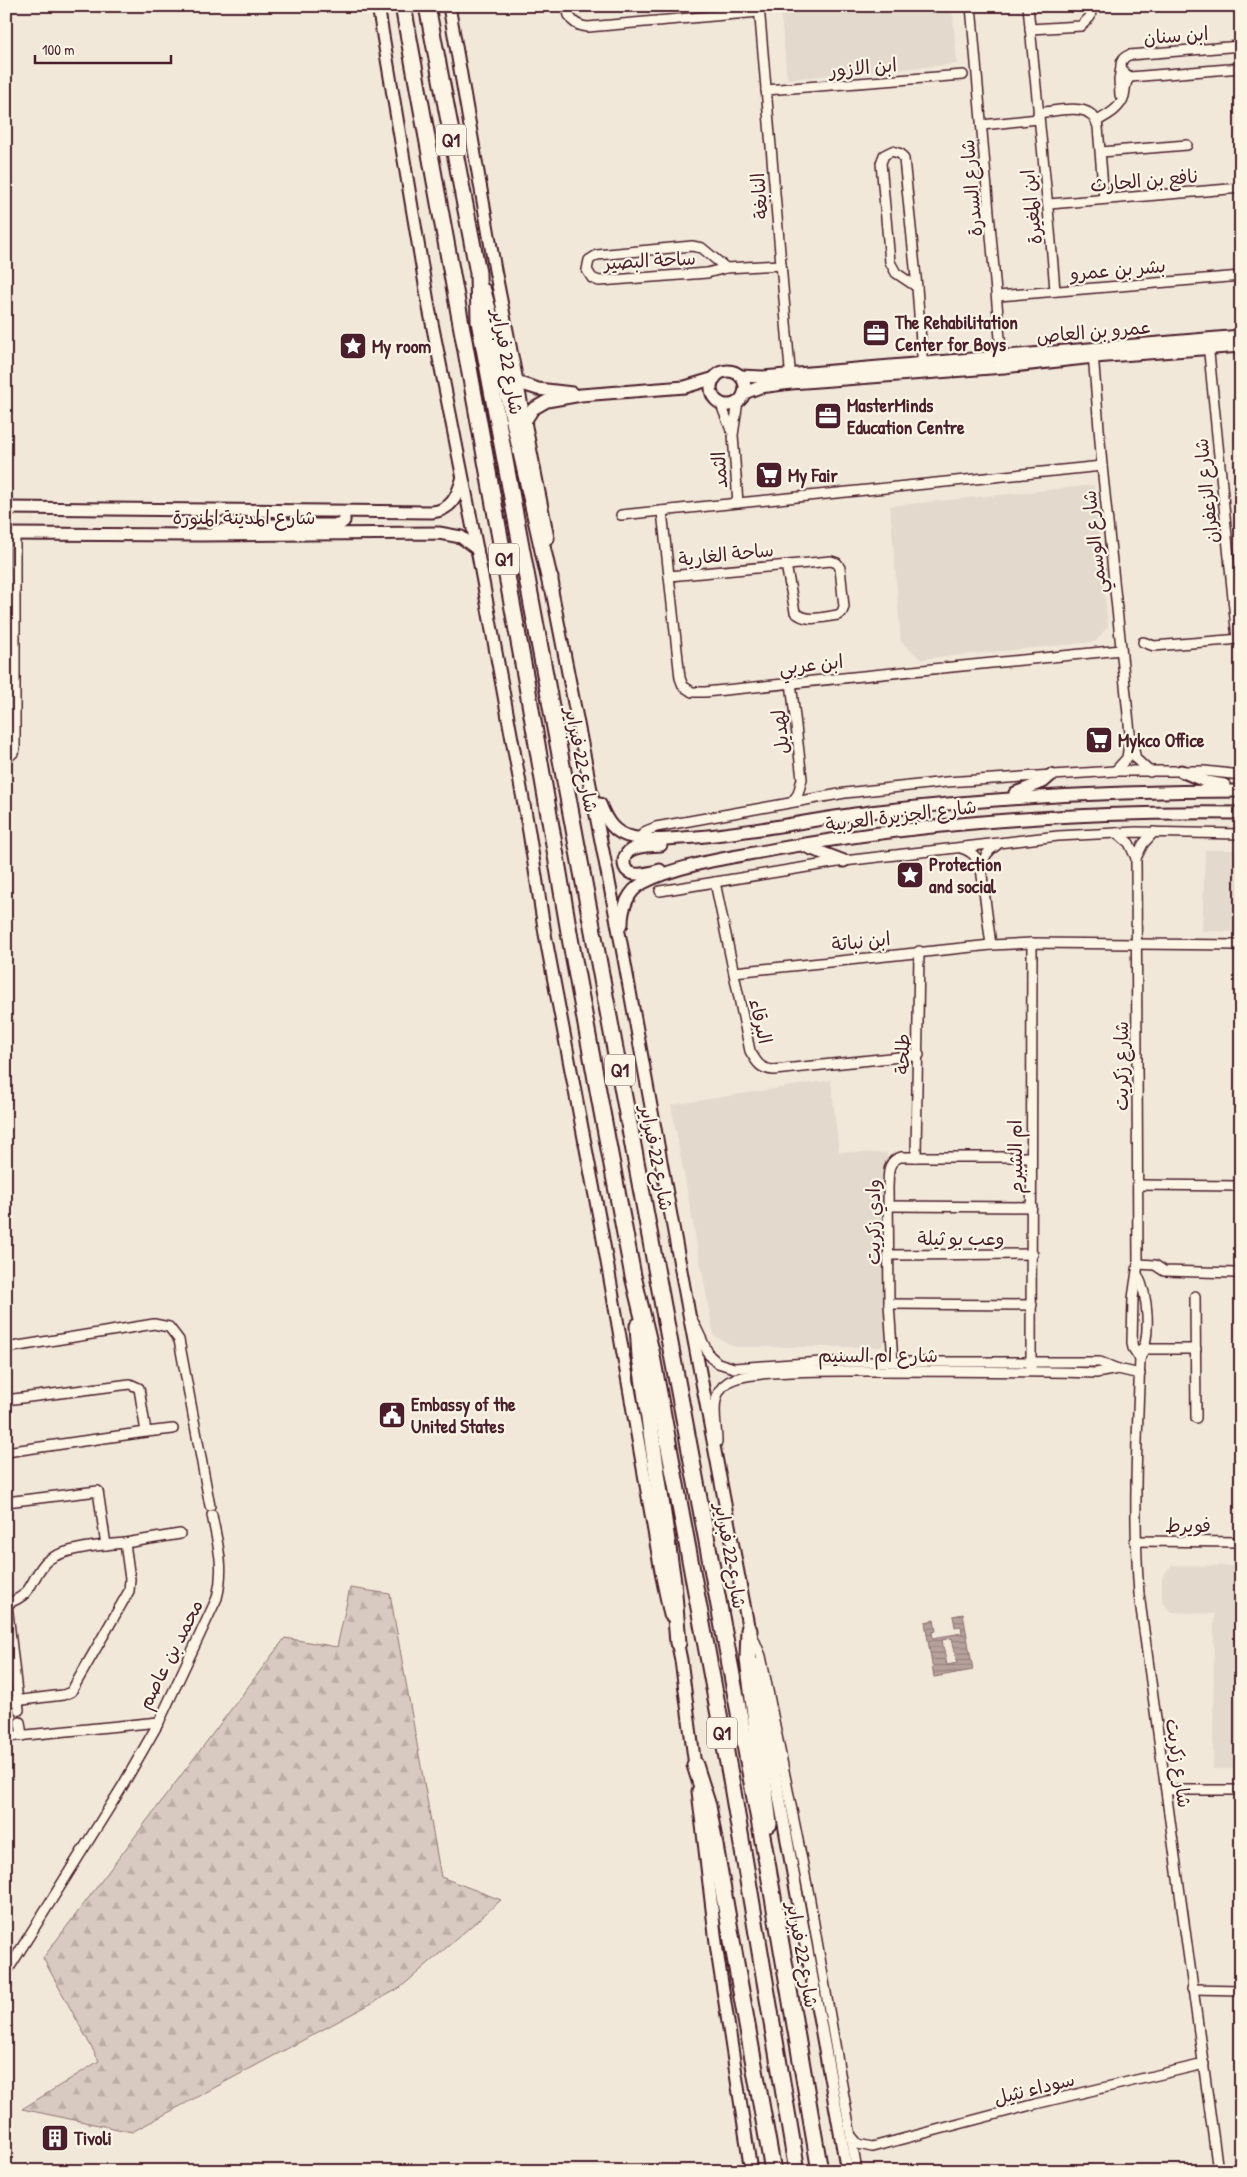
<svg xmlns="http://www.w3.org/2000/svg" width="1247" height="2177" font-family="'Patrick Hand','Playpen Sans Arabic',sans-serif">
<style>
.built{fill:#e4d9cd}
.forest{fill:url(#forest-firs);stroke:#917476}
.water{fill:url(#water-rules);stroke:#8b6d6f;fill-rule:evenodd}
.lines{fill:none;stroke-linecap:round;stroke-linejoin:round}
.street-casing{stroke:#4a1f2b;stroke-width:12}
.secondary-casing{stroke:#4a1f2b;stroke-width:15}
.highway-casing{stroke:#4a1f2b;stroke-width:19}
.street{stroke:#fcf5e5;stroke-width:9}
.secondary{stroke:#fcf5e5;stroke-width:11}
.highway{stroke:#fcf5e5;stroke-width:15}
.labels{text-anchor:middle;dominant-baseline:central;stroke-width:4.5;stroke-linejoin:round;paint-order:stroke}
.shield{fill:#fcf5e5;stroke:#7f5f63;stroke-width:1}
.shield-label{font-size:18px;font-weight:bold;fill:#4a1f2b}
.street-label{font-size:19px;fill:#4a1f2b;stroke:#fcf5e5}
.poi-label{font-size:19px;font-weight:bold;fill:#4a1f2b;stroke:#fcf5e5;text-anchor:start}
</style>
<defs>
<pattern id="forest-firs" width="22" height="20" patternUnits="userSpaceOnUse" patternTransform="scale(1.25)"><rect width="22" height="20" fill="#d8cac0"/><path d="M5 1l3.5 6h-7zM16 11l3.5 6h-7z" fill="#bbada5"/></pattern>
<pattern id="water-rules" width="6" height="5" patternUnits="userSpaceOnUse" patternTransform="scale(1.25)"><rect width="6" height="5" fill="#b6a19c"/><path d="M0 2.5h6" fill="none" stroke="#96837f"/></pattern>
</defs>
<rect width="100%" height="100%" fill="#f1e8da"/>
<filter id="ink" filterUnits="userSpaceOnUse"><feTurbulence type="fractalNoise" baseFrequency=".02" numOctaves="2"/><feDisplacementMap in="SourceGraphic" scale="10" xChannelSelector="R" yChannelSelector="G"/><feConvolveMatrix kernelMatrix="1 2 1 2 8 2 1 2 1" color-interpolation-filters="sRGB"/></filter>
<g filter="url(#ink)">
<g class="built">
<path d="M780 6H952L957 64 787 79Z"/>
<path d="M1094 485 1108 626 1095 642 921 659 901 642 890 506Z"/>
<path d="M1205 850H1241V932L1202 931Z"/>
<path d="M831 1080 839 1152 887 1153 888 1336 881 1347H735L714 1336 671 1105Z"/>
<path d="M1172 1565 1241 1566V1769H1213L1214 1614 1171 1612 1162 1602V1577Z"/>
</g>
<path class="forest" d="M350 1588 390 1594 441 1877 501 1900 400 1988 132 2132 22 2109 99 2061 43 1958 285 1638 337 1647Z"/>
<path class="water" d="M963 1614 973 1670 934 1677 925 1622 934 1620 936 1631 932 1632 933 1638 962 1633 961 1626 955 1627 953 1616ZM952 1638 957 1663 947 1665 942 1640Z"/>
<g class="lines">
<g class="street-casing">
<g id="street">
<path d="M567 6C568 19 575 26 588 27L759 12"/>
<path d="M759 6 791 381"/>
<path d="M971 6 1002 361"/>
<path d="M1028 6C1037 101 1048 196 1055 291"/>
<path d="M1030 29 1081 26 1090 17 1092 6"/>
<path d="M1241 46 1129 55C1121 58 1119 65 1123 72L1130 77 1241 68"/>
<path d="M766 90 963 75"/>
<path d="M1120 95 1119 80 1121 67"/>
<path d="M1038 113C1058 111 1093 100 1098 127L1104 199"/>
<path d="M1097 121C1108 115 1120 109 1124 96 1126 88 1124 83 1130 77"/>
<path d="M982 125 1038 119"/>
<path d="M892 151 901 154 904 159 917 287 896 273 890 262 881 163 884 155Z"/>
<path d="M1101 152 1187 145"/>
<path d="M1049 204 1241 188"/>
<path d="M692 246 702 248 726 268 707 273 599 281 592 278 587 270 589 260 597 255Z"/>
<path d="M726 268 781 265"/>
<path d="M917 287 923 369"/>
<path d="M998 296 1241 276"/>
<path d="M1208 343 1237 639"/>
<path d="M1093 353 1102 466 1130 733 1136 759 1150 772"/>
<path d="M720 402 731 430"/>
<path d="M738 503 733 435 738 401"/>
<path d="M662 511 680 678 683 686 692 692H705L1121 650"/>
<path d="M621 515 1102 466"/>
<path d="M669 576 831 561 837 563 840 568 844 607 842 612 838 615C823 617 806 623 795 612L786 565"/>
<path d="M1143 642 1154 646 1241 639"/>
<path d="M791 682 802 779 798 794 792 802"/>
<path d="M6 759 13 753 15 749V534"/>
<path d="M1115 771 1127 758 1129 743"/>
<path d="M1117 833 1129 843 1136 858 1138 1264 1133 1298 1132 1343 1133 1348 1140 1359"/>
<path d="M639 838 646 831 656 827 845 793 946 782 1115 771H1204L1241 775"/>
<path d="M961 848C973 852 977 857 981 868L991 945"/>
<path d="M1136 858 1143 844 1154 832"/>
<path d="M981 868C984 857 987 851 997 845"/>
<path d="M715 882 750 1051C757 1063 760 1069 774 1070L919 1055"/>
<path d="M660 891 844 861 1058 836 1136 832 1241 834"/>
<path d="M734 972 991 945 1032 943 1241 945"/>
<path d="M916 1157 919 951"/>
<path d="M1138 1185 1241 1186"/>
<path d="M889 1206 1032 1207"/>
<path d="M889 1255 1033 1254"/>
<path d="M1138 1264 1155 1265 1164 1271 1236 1273"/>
<path d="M1137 1274C1149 1296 1151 1337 1140 1359 1137 1438 1133 1516 1139 1594L1218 2171"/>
<path d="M1195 1296 1196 1418"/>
<path d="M889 1304 1032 1305"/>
<path d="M692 1319 709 1355 718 1363 734 1368 822 1362H1100L1118 1369 1140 1374"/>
<path d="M6 1348 154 1324 169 1327 179 1340 210 1506"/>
<path d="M1141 1349H1196"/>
<path d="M893 1362 889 1304 888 1187C889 1175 886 1161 901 1157H1030"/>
<path d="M1031 1368C1032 1226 1031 1085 1032 943"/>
<path d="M6 1400 130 1384 139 1388 146 1432 6 1452"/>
<path d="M146 1432 173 1429"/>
<path d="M717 1442C717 1422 708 1395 728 1382 748 1369 837 1371 864 1371 941 1371 1019 1371 1096 1373L1118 1369"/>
<path d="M6 1502 98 1491 106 1545"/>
<path d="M1135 1541 1241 1542"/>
<path d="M125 1543 180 1534"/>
<path d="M6 1604C34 1594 28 1584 44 1564 57 1548 105 1545 125 1543L130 1579 129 1591 71 1692 63 1695 6 1702"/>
<path d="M7 1604 19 1710"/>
<path d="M751 1632 761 1656 809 1895 857 2171"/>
<path d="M20 1722 22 1736"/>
<path d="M6 1737 159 1722"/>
<path d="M1167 1790H1241"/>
<path d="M6 1973 122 1787 159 1722 217 1598C225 1566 218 1547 212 1515"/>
<path d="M1192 1989 1241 1990"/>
<path d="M852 2137 858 2144 872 2147 1035 2104 1204 2064"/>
</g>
</g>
<g class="secondary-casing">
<g id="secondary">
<path d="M378 6 429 308 477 549 529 832 545 934 600 1222 662 1577 670 1615"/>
<path d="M449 6 495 270 548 538"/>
<circle cx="728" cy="388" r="17"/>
<path d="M740 376 763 377 1241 336"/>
<path d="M516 382 538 389 572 393"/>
<path d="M744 393 760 387 791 383 1004 367 1094 357 1241 346"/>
<path d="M524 423 533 409 547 401 581 395 685 387 715 378"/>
<path d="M6 508 432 512C451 510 457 497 462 480"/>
<path d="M217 531 253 525H339L344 521V512"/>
<path d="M6 534 201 535 439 533 461 537 477 549"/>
<path d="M552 578 551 586 622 948 689 1314 750 1636"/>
<path d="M1181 771 1207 782 1224 785"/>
<path d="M1015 793 1043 782 1051 775"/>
<path d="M600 804C606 820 614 834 632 837 653 842 675 838 696 837 757 832 818 818 879 811 1000 797 1119 791 1241 791"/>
<path d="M804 846 844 861"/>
<path d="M660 870C650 873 623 881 624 861 624 857 626 854 629 851 638 845 651 846 661 845"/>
<path d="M622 924C622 908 628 891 643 883 676 865 734 857 771 850 926 822 1083 811 1241 813"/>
<path d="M676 1636 681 1660 696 1773"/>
<path d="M755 1664 847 2171"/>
<path d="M698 1791 717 1951 751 2171"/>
</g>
</g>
<g class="highway-casing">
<g id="highway">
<path d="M403 6 526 680 570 938 602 1112 633 1276 651 1351 730 1774 797 2171"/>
<path d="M427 6 478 273 479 321 768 1868 820 2171"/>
<path d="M483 291 493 328 551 586"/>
<path d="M638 1326 640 1357 673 1582 678 1643"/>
<path d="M749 1630 748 1659 769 1824"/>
<path d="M695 1765 708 1806 773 2171"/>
</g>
</g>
<use href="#street" class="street"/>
<use href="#secondary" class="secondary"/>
<use href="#highway" class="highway"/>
</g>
</g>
<defs>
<g id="office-square" transform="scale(1.4375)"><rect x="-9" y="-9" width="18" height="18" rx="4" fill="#4a1f2b" stroke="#fcf5e5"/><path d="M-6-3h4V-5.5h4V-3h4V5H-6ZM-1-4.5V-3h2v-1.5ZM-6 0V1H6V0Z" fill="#fff"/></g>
<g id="sight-square" transform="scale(1.4375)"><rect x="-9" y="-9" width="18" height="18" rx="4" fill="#4a1f2b" stroke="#fcf5e5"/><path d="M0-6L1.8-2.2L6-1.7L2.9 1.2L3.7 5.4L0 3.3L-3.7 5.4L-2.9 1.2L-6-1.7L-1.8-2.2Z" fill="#fff"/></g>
<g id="supermarket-square" transform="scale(1.4375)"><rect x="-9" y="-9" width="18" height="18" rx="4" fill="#4a1f2b" stroke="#fcf5e5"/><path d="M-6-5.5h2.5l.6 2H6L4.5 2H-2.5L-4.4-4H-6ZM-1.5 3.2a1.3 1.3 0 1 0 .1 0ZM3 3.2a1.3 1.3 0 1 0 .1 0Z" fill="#fff"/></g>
<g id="civic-square" transform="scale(1.4375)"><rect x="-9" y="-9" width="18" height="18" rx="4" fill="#4a1f2b" stroke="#fcf5e5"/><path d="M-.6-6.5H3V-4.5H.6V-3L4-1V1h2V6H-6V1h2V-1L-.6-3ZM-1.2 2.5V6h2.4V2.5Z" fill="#fff"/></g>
<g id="building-square" transform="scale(1.4375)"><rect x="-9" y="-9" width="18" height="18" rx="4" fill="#4a1f2b" stroke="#fcf5e5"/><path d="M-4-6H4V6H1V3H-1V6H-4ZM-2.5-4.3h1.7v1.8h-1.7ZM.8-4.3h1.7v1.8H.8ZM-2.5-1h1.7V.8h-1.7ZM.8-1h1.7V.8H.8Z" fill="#fff"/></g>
</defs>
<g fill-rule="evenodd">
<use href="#office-square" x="876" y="333"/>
<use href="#sight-square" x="353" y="346"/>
<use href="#office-square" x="828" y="416"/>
<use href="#supermarket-square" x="769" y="475"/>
<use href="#supermarket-square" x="1099" y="740"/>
<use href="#sight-square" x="910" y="875"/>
<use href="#civic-square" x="392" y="1415"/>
<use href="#building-square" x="55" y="2138"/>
</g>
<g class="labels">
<g class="shield">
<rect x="436" y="124.5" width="30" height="31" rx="4"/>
<rect x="489" y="543.5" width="30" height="31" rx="4"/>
<rect x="605" y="1054.5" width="30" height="31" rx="4"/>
<rect x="707" y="1717.5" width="30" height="31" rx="4"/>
</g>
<g class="shield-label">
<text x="451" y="140">Q1</text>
<text x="504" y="559">Q1</text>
<text x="620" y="1070">Q1</text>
<text x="722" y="1733">Q1</text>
</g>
<g class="street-label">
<text transform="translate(1176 35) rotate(-4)">ابن سنان</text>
<text transform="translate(863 67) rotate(-5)">ابن الازور</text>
<text transform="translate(1144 180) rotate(-5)">نافع بن الحارث</text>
<text transform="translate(971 188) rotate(-95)">شارع السدرة</text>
<text transform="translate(759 196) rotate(-95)">النابغة</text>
<text transform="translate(1031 207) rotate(-96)">ابن المغيرة</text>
<text transform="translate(650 260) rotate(-3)">ساحة البصير</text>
<text transform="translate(1118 269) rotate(-5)">بشر بن عمرو</text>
<text transform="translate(1094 331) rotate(-5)">عمرو بن العاص</text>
<text transform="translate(508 362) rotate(80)">شارع 22 فبراير</text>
<text transform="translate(719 470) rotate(-94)">الثمد</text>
<text transform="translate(1206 491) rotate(-96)">شارع الزعفران</text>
<text x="244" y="517">شارع المدينة المنورة</text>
<text transform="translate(1094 542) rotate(-96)">شارع الوسمي</text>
<text transform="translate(726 554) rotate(-6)">ساحة الغارية</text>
<text transform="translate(811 664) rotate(-6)">ابن عربي</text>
<text transform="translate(780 732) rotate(-96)">لهديل</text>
<text transform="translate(582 760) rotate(79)">شارع 22 فبراير</text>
<text transform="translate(901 815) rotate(-7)">شارع الجزيرة العربية</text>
<text transform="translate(861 941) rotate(-6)">ابن نباتة</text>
<text transform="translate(761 1021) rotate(77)">البرقاء</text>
<text transform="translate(902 1054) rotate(-89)">طلحة</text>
<text transform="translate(1121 1066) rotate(-90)">شارع زكريت</text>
<text transform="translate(1015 1157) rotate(-91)">ام الشبرم</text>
<text transform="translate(657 1158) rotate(79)">شارع 22 فبراير</text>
<text transform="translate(873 1222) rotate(-90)">وادي زكريت</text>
<text x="961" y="1238">وعب بو ثيلة</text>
<text x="878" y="1355">شارع ام السنيم</text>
<text x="1188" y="1525">فويرط</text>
<text transform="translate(731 1556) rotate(80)">شارع 22 فبراير</text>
<text transform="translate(170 1654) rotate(-63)">محمد بن عاصم</text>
<text transform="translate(1179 1763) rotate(82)">شارع زكريت</text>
<text transform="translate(803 1955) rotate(80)">شارع 22 فبراير</text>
<text transform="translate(1034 2088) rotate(-14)">سوداء نثيل</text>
</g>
<g class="poi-label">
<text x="895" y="322">The Rehabilitation<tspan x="895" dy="22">Center for Boys</tspan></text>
<text x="372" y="346">My room</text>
<text x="847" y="405">MasterMinds<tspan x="847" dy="22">Education Centre</tspan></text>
<text x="788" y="475">My Fair</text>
<text x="1118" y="740">Mykco Office</text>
<text x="929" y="864">Protection<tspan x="929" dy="22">and social</tspan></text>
<text x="411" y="1404">Embassy of the<tspan x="411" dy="22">United States</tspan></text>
<text x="74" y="2138">Tivoli</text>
</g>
</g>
<rect width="1247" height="2177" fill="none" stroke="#fcf5e5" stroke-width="25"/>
<rect x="12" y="12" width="1222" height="2152" fill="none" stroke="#4a1f2b" stroke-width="2" filter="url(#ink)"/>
<path d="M35 55v8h136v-8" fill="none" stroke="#4a1f2b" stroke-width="2.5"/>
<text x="42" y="55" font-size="15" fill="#4a1f2b" stroke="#fcf5e5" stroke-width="4" paint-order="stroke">100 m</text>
</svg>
